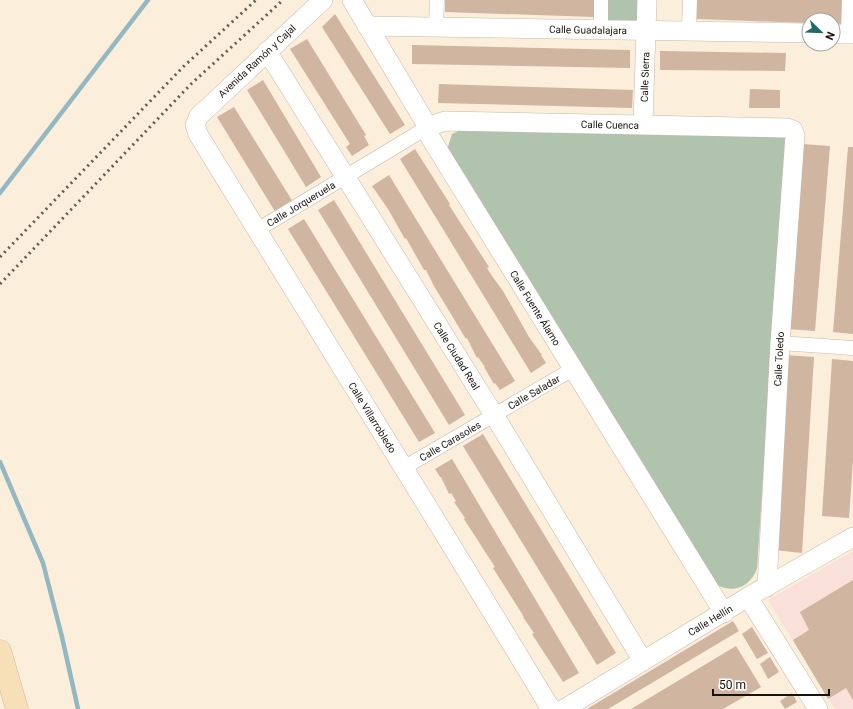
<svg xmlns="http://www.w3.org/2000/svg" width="853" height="709" font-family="Roboto,sans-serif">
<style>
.commercial{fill:#f9e0d8}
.green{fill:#b0c3ad}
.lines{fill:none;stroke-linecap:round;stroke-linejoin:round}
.stream{stroke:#93b8c2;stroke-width:4.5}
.building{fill:#d0b5a0}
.pedestrian-casing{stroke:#c7baa8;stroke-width:15}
.minor-casing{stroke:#c7baa8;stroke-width:20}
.secondary-casing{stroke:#c7baa8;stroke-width:23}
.pedestrian{stroke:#fff;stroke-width:14}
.minor{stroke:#fff;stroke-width:19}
.secondary{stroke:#f7e0b7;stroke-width:22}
.rail{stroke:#635b51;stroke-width:3;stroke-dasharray:2 4;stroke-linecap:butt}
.labels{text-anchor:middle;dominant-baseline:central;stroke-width:3.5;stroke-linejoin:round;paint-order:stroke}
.street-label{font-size:10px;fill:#17120c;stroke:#fff}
</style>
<rect width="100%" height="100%" fill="#fbeedb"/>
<path class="commercial" d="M853 551V709H835L768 600Z"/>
<g class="green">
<path d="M601 0H647L646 30H601Z"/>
<path d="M460 130 786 136 757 569C750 586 735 594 717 585L447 150 452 134Z"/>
</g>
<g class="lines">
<g class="stream">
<path d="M0 193 148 0"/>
<path d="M0 462 43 563 62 637 78 709"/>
</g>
</g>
<g class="building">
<path d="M445 0H594V17L445 12Z"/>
<path d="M696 0H843V24L833 23V20H809V23L696 19Z"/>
<path d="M335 14 405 125 390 134 322 27Z"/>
<path d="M307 39 366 135 364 136 369 145 352 156 346 147 350 144 290 49Z"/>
<path d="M412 45 630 50V68L412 64Z"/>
<path d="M660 51 786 53 785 71 660 70Z"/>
<path d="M263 80 321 177 306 187 247 90Z"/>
<path d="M439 84 633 90 632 108 438 103Z"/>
<path d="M750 89 780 90V108H749Z"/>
<path d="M234 107 293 202 276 213 217 117Z"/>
<path d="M802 144 830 146 815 331 787 329Z"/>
<path d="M848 147H853V334L833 332Z"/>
<path d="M415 149 450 204 449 205 489 267 487 268 492 276 503 291 529 337 542 355H541L546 363 531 373 400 159Z"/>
<path d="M389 175 515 381 500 390 495 383 494 384 484 367H485L478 357 477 358 467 338 466 339 434 286 426 270H424L406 238 405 239 388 209 372 186Z"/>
<path d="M334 200 465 415 449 425 318 210Z"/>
<path d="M304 219 435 433 419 442 288 229Z"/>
<path d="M786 355 814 357 802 553 774 550Z"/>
<path d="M832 359 853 361V460L849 518 822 516Z"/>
<path d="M483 434 616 653 597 665 463 446Z"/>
<path d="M452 459 579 673 563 682 532 634 534 633 523 617H524L493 568 495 567 464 519 465 518 454 502 456 501 451 493 449 494 441 477H440L435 469Z"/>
<path d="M853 580V700L846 688 828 699 793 640 809 630 800 612Z"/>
<path d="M733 621 739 631 608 709H587Z"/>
<path d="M752 627 768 653 757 659 742 634Z"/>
<path d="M736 646 761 687 723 709H631Z"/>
<path d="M770 657 779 672 768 679 760 664Z"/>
<path d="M792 693 797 702 785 709 780 701Z"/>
</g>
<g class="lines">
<g class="pedestrian-casing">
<g id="pedestrian">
<path d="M436 27 437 0"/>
<path d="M601 30V0"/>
<path d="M689 30 690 0"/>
<path d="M848 34 849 0"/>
<path id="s1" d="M257 230 428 127"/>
<path d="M780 343 853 348"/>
<path id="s2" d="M405 467 573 369"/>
</g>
</g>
<g class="minor-casing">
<g id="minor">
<path id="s3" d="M323 0 199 116 195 125 198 134C315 325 434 515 549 706L553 709"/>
<path id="s4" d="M352 0 428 127 430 137 724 613"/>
<path id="s5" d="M367 26 809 33"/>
<path d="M833 34H853"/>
<path id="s6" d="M267 51 494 415 643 661"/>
<path id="s7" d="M643 124 647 0"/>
<path id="s8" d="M428 127 445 121 787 128 793 130 795 136 780 343 767 587"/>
<path d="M748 597 818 709"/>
<path id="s9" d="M564 709 748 597 853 537"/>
</g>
</g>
<g class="secondary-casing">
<path id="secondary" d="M0 651 17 709"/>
</g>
<use href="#pedestrian" class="pedestrian"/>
<use href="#minor" class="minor"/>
<use href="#secondary" class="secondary"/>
<g class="rail">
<path d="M0 257 183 67 256 0"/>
<path d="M0 284 191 84 283 0"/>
</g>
</g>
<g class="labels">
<g class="street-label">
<text stroke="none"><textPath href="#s5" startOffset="221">Calle Guadalajara</textPath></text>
<text transform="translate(257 61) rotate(-43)">Avenida Ramón y Cajal</text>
<text stroke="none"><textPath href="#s7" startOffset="47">Calle Sierra</textPath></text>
<text stroke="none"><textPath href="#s8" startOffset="183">Calle Cuenca</textPath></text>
<text stroke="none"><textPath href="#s1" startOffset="51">Calle Jorqueruela</textPath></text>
<text stroke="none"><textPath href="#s4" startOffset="359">Calle Fuente Álamo</textPath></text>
<text stroke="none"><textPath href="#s6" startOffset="359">Calle Ciudad Real</textPath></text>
<text transform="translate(779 359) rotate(-87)">Calle Toledo</text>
<text stroke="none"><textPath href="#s2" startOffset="149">Calle Saladar</textPath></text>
<text stroke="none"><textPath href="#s3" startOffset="522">Calle Villarrobledo</textPath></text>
<text stroke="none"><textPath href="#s2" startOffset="52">Calle Carasoles</textPath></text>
<text stroke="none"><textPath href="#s9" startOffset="171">Calle Hellín</textPath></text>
</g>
</g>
<g transform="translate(821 32) rotate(113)"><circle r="19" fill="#ffffff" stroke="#a2a09e"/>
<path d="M0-3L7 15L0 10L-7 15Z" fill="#206b65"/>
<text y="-6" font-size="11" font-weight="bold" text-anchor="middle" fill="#17120c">N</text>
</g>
<path d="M713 689v6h116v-6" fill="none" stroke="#17120c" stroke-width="2"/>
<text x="719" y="689" font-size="12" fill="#17120c" stroke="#ffffff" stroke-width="3" paint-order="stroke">50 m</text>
</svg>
